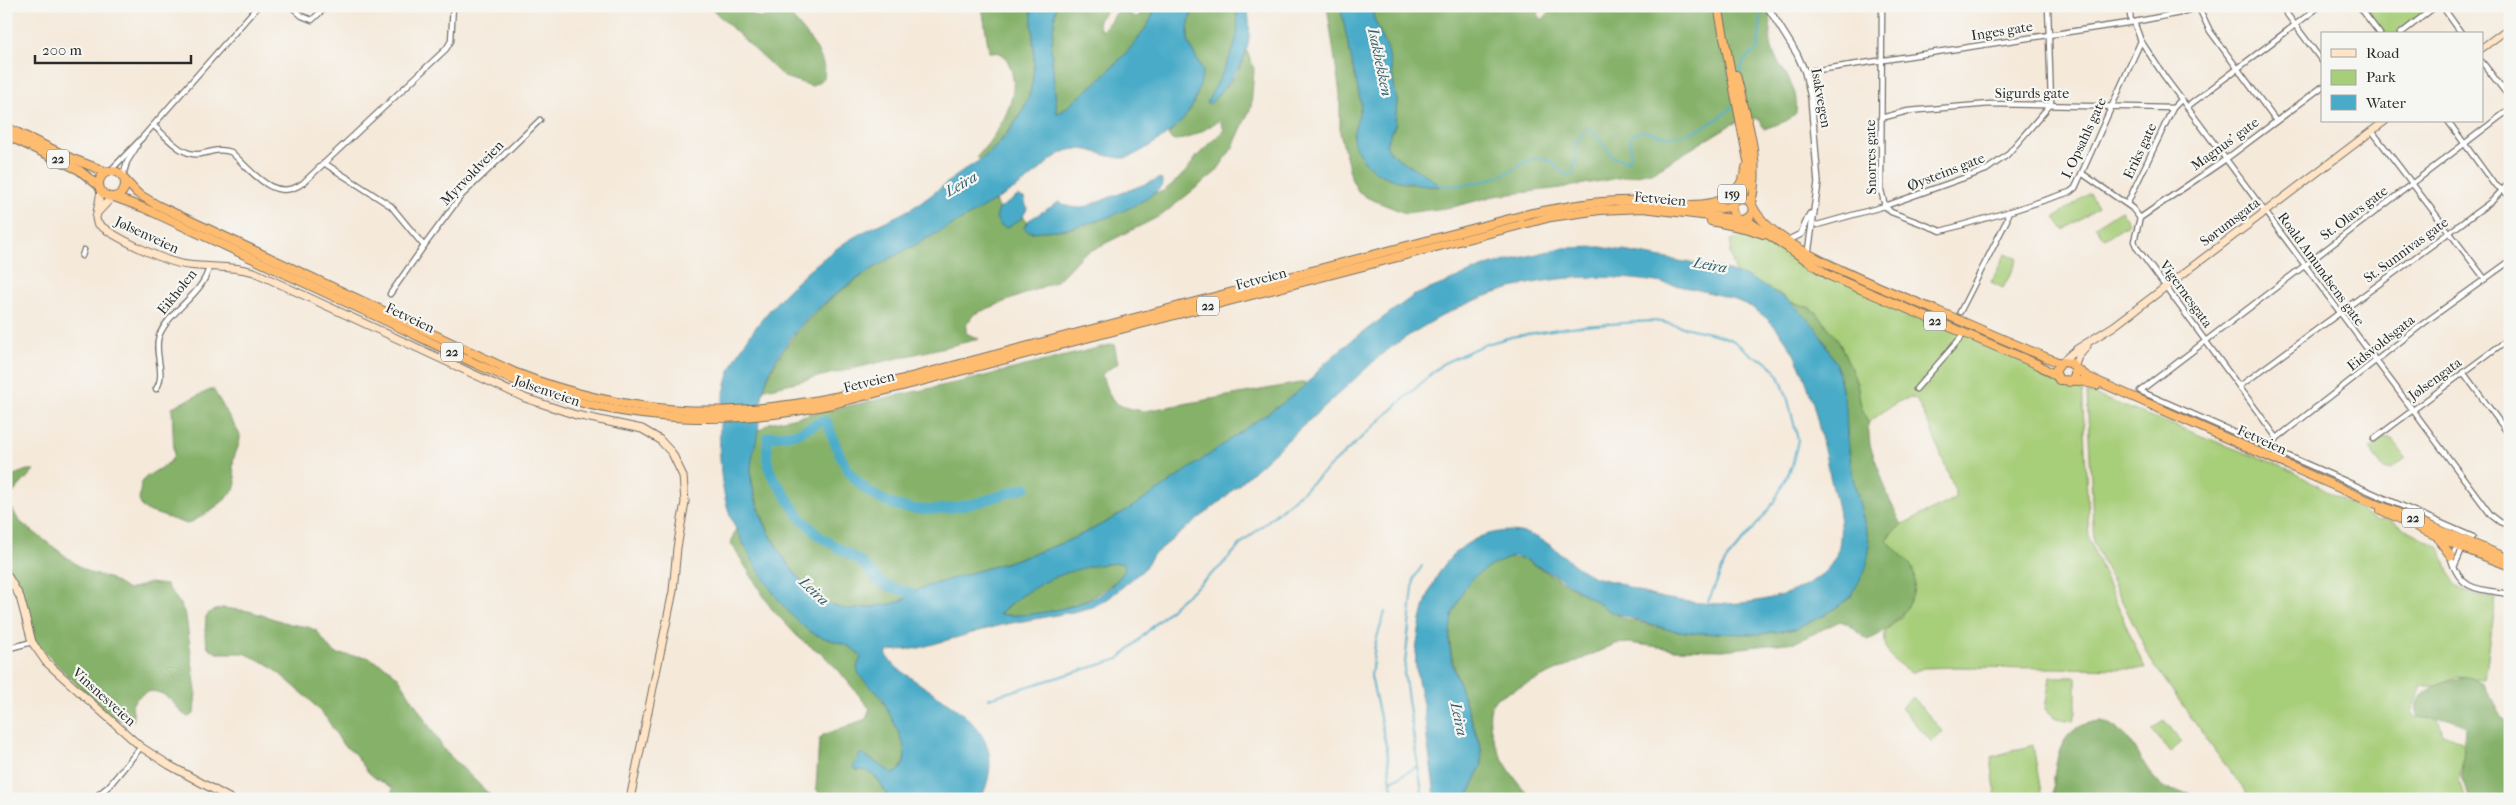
<svg xmlns="http://www.w3.org/2000/svg" width="2516" height="805" font-family="'IM FELL French Canon',serif">
<style>
.green{fill:#a7ce79;stroke:#697c52}
.forest{fill:#85b169;stroke:#586e4a}
.water{fill:#49abc8;stroke:#3a6b7a;fill-rule:evenodd}
.lines{fill:none;stroke-linecap:round;stroke-linejoin:round}
.stream{stroke:#49abc8;stroke-width:2}
.river{stroke:#49abc8;stroke-width:10}
.minor-casing{stroke:#726e68;stroke-width:7}
.tertiary-casing{stroke:#726e68;stroke-width:8}
.secondary-casing{stroke:#726e68;stroke-width:9}
.trunk-casing{stroke:#726e68;stroke-width:10}
.minor{stroke:#fff;stroke-width:4.5}
.tertiary{stroke:#fff;stroke-width:5.5}
.secondary{stroke:#ffe4c6;stroke-width:7}
.trunk{stroke:#febc70;stroke-width:8}
.labels{text-anchor:middle;dominant-baseline:central;stroke-width:4.5;stroke-linejoin:round;paint-order:stroke}
.shield{fill:#f6f6f2;stroke:#686867;stroke-width:1}
.shield-label{font-size:12px;font-weight:bold;fill:#2b2b2b}
.street-label{font-size:14px;fill:#2b2b2b;stroke:#f6f6f2}
.water-label{font-size:15px;font-style:italic;fill:#375e6a;stroke:#f6f6f2}
</style>
<rect width="100%" height="100%" fill="#f6f6f2"/>
<filter id="ink" filterUnits="userSpaceOnUse"><feTurbulence type="fractalNoise" baseFrequency=".02" numOctaves="2"/><feDisplacementMap in="SourceGraphic" scale="10" xChannelSelector="R" yChannelSelector="G"/><feConvolveMatrix kernelMatrix="1 2 1 2 8 2 1 2 1" color-interpolation-filters="sRGB"/></filter>
<filter id="wash" filterUnits="userSpaceOnUse"><feTurbulence type="fractalNoise" baseFrequency=".0096" numOctaves="4" result="noise"/><feDisplacementMap in="SourceGraphic" scale="20" xChannelSelector="R" yChannelSelector="G"/><feGaussianBlur stdDeviation="1.12" result="paint"/><feColorMatrix in="noise" values="0 0 0 0 0 0 0 0 0 0 0 0 0 0 0 0 0 1.4 0 .05"/><feComposite in="paint" operator="in"/></filter>
<g filter="url(#wash)">
<rect width="100%" height="100%" fill="#f5e9da"/>
<g class="green">
<path d="M2362 6H2434L2396 34H2383Z"/>
<path d="M2090 193 2098 207 2064 230 2055 217Z"/>
<path d="M2121 210 2129 223 2104 239 2095 226Z"/>
<path d="M1746 233 1770 245 1790 251 1805 261 1830 260 1837 265 2032 354C2045 373 2057 390 2082 382L2089 540 2145 669 1956 667 1923 668 1911 673C1893 659 1883 656 1885 631L1902 616 1910 565 1887 540C1892 523 1940 509 1955 498V491L1932 432 1916 399C1901 394 1880 415 1868 423L1861 407 1857 384 1846 357 1838 340 1817 313 1808 307 1791 302 1778 293 1736 273 1730 253 1731 241Z"/>
<path d="M2006 253 2018 259 2003 288 1991 282Z"/>
<path d="M2087 392 2290 470 2377 520 2385 518 2439 547C2444 553 2444 559 2447 566 2455 594 2469 594 2496 598L2485 679 2457 677 2436 686H2421L2411 712 2416 718 2436 714 2443 734 2460 741 2466 746 2459 780 2467 799H2252L2217 754 2152 662 2094 544Z"/>
<path d="M2385 437 2392 439 2406 458 2391 469H2384L2370 449Z"/>
<path d="M2050 677H2076V713L2073 721 2056 718 2045 709Z"/>
<path d="M1913 697 1943 732 1932 742 1901 708Z"/>
<path d="M2164 720 2182 742 2170 752 2152 730Z"/>
<path d="M2033 745 2042 799H1996L1991 757Z"/>
</g>
<g class="forest">
<path d="M706 6H738L761 19 765 15 762 6H781C796 22 829 55 824 78L812 86 784 77 714 11Z"/>
<path d="M982 6H1031C1032 35 1038 68 1029 95 1022 117 998 147 980 160L977 157C997 134 1024 96 1009 64 1005 54 999 51 989 52Z"/>
<path d="M1056 6H1104L1105 12 1098 22 1099 27 1102 31 1118 11H1123L1136 17 1141 14 1142 6H1155C1152 37 1086 92 1061 112L1057 113 1051 50Z"/>
<path d="M1193 6H1235C1247 43 1219 70 1210 103L1237 74 1247 51 1254 69 1251 107 1233 147 1216 172 1162 215 1082 255 1057 281 974 314 966 325V333L979 339 762 390C798 303 874 268 951 223 966 215 981 209 995 200L1005 228 1023 216 1028 222 1024 227 1030 232 1070 229 1127 208 1154 193 1164 191 1183 175 1198 155 1224 130 1220 120C1205 129 1190 141 1172 140L1168 135 1174 129 1203 71 1188 42V29Z"/>
<path d="M1327 6H1340L1361 104 1359 120 1353 134 1402 183 1439 187 1437 183C1425 175 1390 157 1386 144L1395 125 1397 101 1388 50 1374 19 1372 6H1542L1538 14 1542 20 1555 6H1767C1775 25 1767 28 1771 44 1776 69 1800 81 1796 113L1786 121 1764 129 1760 120 1755 118 1732 124 1653 172 1561 188 1494 196 1453 207 1405 213 1368 198 1358 191 1352 180 1340 133V94Z"/>
<path d="M1791 302 1808 307 1817 313 1838 340 1846 357 1857 384 1861 407 1868 423 1870 445 1890 501 1902 525 1889 535 1887 539C1893 550 1905 556 1911 566 1926 594 1893 632 1867 640L1848 624 1840 621 1796 642 1723 650 1674 649 1629 643 1615 644 1498 697C1472 719 1513 783 1534 799H1467L1482 764 1481 749C1467 694 1418 617 1480 572 1495 561 1509 555 1526 560L1623 618 1670 630 1695 633 1760 634 1795 629 1825 615 1850 598 1870 545 1853 478 1840 374 1824 340Z"/>
<path d="M1114 344 1118 363 1102 374C1109 403 1117 408 1145 411L1305 382 1306 385 1283 403C1212 450 1142 511 1062 543 1013 563 961 574 911 592 905 603 892 604 881 605 870 607 851 611 839 608 790 595 730 479 757 432 759 429 766 426 769 423L969 380Z"/>
<path d="M213 389 240 435C241 446 233 454 233 464 232 472 238 479 235 487 231 499 199 519 187 524L148 511 142 507 139 500 141 484 146 477 170 462 174 455 172 407Z"/>
<path d="M27 470H34L12 494 9 503 19 521 80 567 90 573 109 578 128 590 149 583 166 585 181 605 186 617 196 691 194 714 188 717C180 713 177 706 171 700 157 687 141 689 132 705L134 720 117 721 95 703 37 645 26 628 19 592 6 568V478Z"/>
<path d="M736 528C756 563 775 604 808 630 824 642 850 640 861 657L857 667C872 686 928 754 894 774L885 770 867 756 856 770C875 769 881 784 889 799H827L820 795 816 788 819 740 823 735 866 719 870 709 840 672 821 653 801 640 771 608 731 543Z"/>
<path d="M1124 563 1125 570C1104 602 1036 621 999 614 1018 598 1041 580 1066 571 1084 565 1105 564 1124 563Z"/>
<path d="M222 608 249 611 290 624 308 627 317 631 329 648 337 654 367 657 388 668 398 677 445 751 494 799H390L393 788 375 778 368 772 354 753 343 745 327 719 308 698 268 664 244 653H217L208 647 205 636 206 616 210 612Z"/>
<path d="M2468 677 2483 684 2501 717 2510 725V799H2471L2462 777 2465 726C2452 714 2435 722 2419 717 2405 690 2449 681 2468 677Z"/>
<path d="M2102 721C2138 734 2137 764 2162 786 2172 795 2187 787 2197 799H2053C2054 762 2057 724 2102 721Z"/>
</g>
<g class="water">
<path d="M1031 6H1056L1051 50 1057 113 1061 112C1086 92 1152 37 1155 6H1193L1188 29V42L1203 71C1196 109 1184 125 1151 145 1143 150 1131 158 1122 158 1101 157 1084 143 1064 152 1050 158 1040 171 1028 180 1015 189 1000 198 986 206 914 249 827 280 780 353 761 383 762 398 758 431 756 446 750 459 751 476 753 517 797 594 838 607 849 611 868 608 879 606 891 604 905 603 911 592 961 574 1013 563 1062 543 1140 512 1212 449 1283 403L1306 385 1325 363 1351 341 1413 296 1489 265 1563 248 1601 247 1718 268 1748 277 1791 302 1816 328 1836 363 1846 407 1847 438 1853 478 1870 545 1866 569 1850 598 1825 615 1795 629 1760 634 1695 633 1670 630 1611 612 1558 577 1526 560 1515 556 1494 564 1475 576 1465 587 1452 616 1449 642 1452 663 1481 749 1482 764 1467 799H1435C1434 783 1431 768 1429 752 1426 737 1426 721 1423 705 1420 687 1414 670 1416 652 1421 605 1435 555 1482 536 1498 531 1512 529 1528 534 1553 541 1568 564 1590 575 1598 579 1607 580 1616 582 1628 586 1640 593 1654 596 1707 608 1777 610 1822 574 1851 550 1839 511 1831 480 1818 429 1812 370 1777 329 1753 301 1727 297 1694 289 1572 262 1483 280 1382 354L1222 500 1153 555 1143 570 1109 598 1093 607 1073 612 1001 625 919 648 888 651 886 655C892 666 904 673 914 680 959 711 1011 734 981 799H889C881 784 875 769 856 770L853 767 861 753 894 774C917 761 898 732 890 715 887 710 885 703 882 698 875 689 862 682 858 672 856 666 859 662 861 657 850 640 825 642 809 631 778 608 752 561 735 527 720 495 719 461 720 426 721 406 725 382 733 364 755 318 807 267 849 240 870 227 893 219 914 207 932 196 948 181 966 169 973 164 981 160 987 155 1004 141 1022 116 1029 96 1038 68 1032 35 1031 6ZM1124 563 1125 570C1119 579 1111 587 1101 594 1080 607 1024 619 999 614 1033 582 1078 563 1124 563Z"/>
<path d="M1235 6H1247C1256 54 1239 70 1210 104L1207 103C1221 72 1246 42 1235 6Z"/>
<path d="M1340 6H1372L1374 19 1388 50 1397 101 1395 125 1386 144C1391 162 1433 173 1439 187 1410 182 1378 184 1360 155 1357 149 1353 144 1353 137 1353 130 1360 114 1361 104Z"/>
<path d="M1161 178 1163 185C1137 212 1078 230 1042 231 1035 232 1029 233 1024 228L1029 220 1059 202 1070 207 1082 208Z"/>
<path d="M1018 196 1024 198 1027 209 1022 218 1007 228 1000 225 996 218 999 209Z"/>
</g>
<g class="lines">
<g class="stream">
<path d="M1740 78C1740 61 1746 58 1758 49L1762 6"/>
<path d="M1438 185C1462 187 1487 182 1509 172 1519 167 1530 157 1541 158 1553 158 1558 173 1570 176L1574 171 1577 142 1584 131 1591 129 1613 157 1627 161 1630 156 1631 136C1646 125 1654 137 1671 136 1692 136 1719 120 1734 105"/>
<path d="M1422 566 1414 578 1404 673 1423 799"/>
<path d="M1385 612 1375 644 1371 676 1387 750 1393 799"/>
<path d="M989 698 1119 659 1176 604 1220 567 1243 542 1303 491 1442 364 1483 345 1511 337 1570 327 1651 321 1662 322 1718 335 1732 340 1755 357 1767 361 1779 376 1787 396 1798 440 1792 466 1777 496 1769 510 1725 562 1708 602"/>
<path d="M1392 781 1418 766"/>
</g>
<g class="river">
<path d="M768 437 798 433 822 421 827 422C835 442 841 464 856 480 902 530 972 506 1026 487"/>
<path d="M768 437 767 458 770 472 799 516 820 537 860 561 882 584 910 593"/>
</g>
</g>
</g>
<g filter="url(#ink)">
<g class="lines">
<g class="minor-casing">
<g id="minor">
<path d="M291 6 302 16 312 20 327 6"/>
<path d="M1882 6 1881 190 1885 206 1891 212 1941 231 2008 212"/>
<path d="M2129 6 2131 22"/>
<path d="M2198 6 2210 31 2276 121"/>
<path d="M2281 6 2322 61"/>
<path d="M2359 6 2380 34"/>
<path d="M2442 6 2462 34"/>
<path d="M2134 22 2141 41 2164 76 2491 515 2500 522 2510 526"/>
<path d="M2400 34 2436 6"/>
<path d="M2482 62 2510 98"/>
<path d="M1805 72 2134 22 2180 13 2200 6"/>
<path d="M2187 107 2320 6"/>
<path d="M1881 118 1908 111 1990 104 2173 108 2181 100"/>
<path d="M2448 121 2493 183 2510 196"/>
<path d="M154 126C166 136 182 157 200 154 212 152 219 148 231 152 252 171 274 204 303 183L446 49 451 41 453 6"/>
<path d="M2372 131 2485 279"/>
<path d="M324 163 391 206 424 246 390 294"/>
<path d="M110 171 142 138 258 6"/>
<path d="M2083 174 2132 208 2140 218"/>
<path d="M123 176 127 162 137 146"/>
<path d="M2127 204 2173 108"/>
<path d="M2140 218 2134 241 2137 248 2277 438"/>
<path d="M2140 218 2226 159 2322 87"/>
<path d="M1817 225 1885 206 1986 170 2006 156 2051 104 2048 6"/>
<path d="M424 246 461 196 540 120"/>
<path d="M82 256 84 250"/>
<path d="M1960 312 2007 220 2008 212 2070 192 2075 188 2141 41"/>
<path d="M2463 372 2510 436"/>
<path d="M2240 386 2492 201 2510 182"/>
<path d="M156 389C167 374 153 353 159 336 170 309 203 295 209 267"/>
<path d="M1916 389 1965 333"/>
<path d="M2374 439 2510 338"/>
<path d="M2272 449 2277 438 2424 323 2510 261"/>
<path d="M2473 537 2140 391 2510 109"/>
<path d="M2458 544 2451 559C2461 592 2479 589 2510 594"/>
<path d="M2454 567 2463 547"/>
<path d="M6 649 32 642"/>
<path d="M93 799 109 786 141 747"/>
</g>
</g>
<g class="tertiary-casing">
<g id="tertiary">
<path d="M1767 6 1797 54 1805 72 1811 97 1818 183 1808 253"/>
<path d="M1789 240 1801 234 1810 214"/>
</g>
</g>
<g class="secondary-casing">
<g id="secondary">
<path d="M2482 48 2510 27"/>
<path d="M101 191 96 218 97 223C114 237 166 263 188 265 210 268 232 265 254 272L525 398 576 415 642 429 659 439 672 453 683 476 685 502 677 548 673 591 630 799"/>
<path d="M98 212 112 197"/>
<path d="M2062 362 2077 349 2114 326 2385 121"/>
<path d="M2074 367 2078 357 2087 346"/>
<path d="M6 573 20 597 32 642 46 662 141 747 169 765 231 799"/>
</g>
</g>
<g class="trunk-casing">
<g id="trunk">
<path d="M1718 6 1749 166 1748 182 1741 199"/>
<path d="M1736 75C1746 117 1762 160 1751 203"/>
<path d="M6 127 73 159 107 172"/>
<path d="M6 135 79 170 99 186"/>
<circle cx="112" cy="184" r="13"/>
<path d="M125 180 137 193 157 205 516 373C624 415 723 420 835 397L1532 213C1569 206 1605 199 1642 201 1675 201 1701 215 1732 206"/>
<path d="M114 197 144 208C223 245 302 282 380 318 431 342 480 368 532 387 630 424 735 426 837 403L1551 217 1600 210 1643 208 1743 220C1753 217 1756 208 1748 200L1741 199 1734 202 1732 210 1736 218"/>
<path d="M1691 205C1717 205 1741 197 1746 168"/>
<path d="M1753 207C1773 250 1896 293 1940 312 1980 329 2020 347 2060 363"/>
<path d="M1745 219 1830 276 2039 365 2056 376"/>
<path d="M1711 221 1749 229 1763 234"/>
<path d="M2074 367 2088 377 2362 498 2510 559"/>
<path d="M2069 382 2075 377V369L2071 363 2062 362 2055 371 2059 380 2081 381 2097 385"/>
<path d="M2381 510 2463 548 2510 566"/>
<path d="M2439 540 2451 556"/>
</g>
</g>
<use href="#minor" class="minor"/>
<use href="#tertiary" class="tertiary"/>
<use href="#secondary" class="secondary"/>
<use href="#trunk" class="trunk"/>
</g>
</g>
<g class="labels">
<g class="shield">
<rect x="47" y="149.5" width="22" height="19" rx="4"/>
<rect x="1718" y="184.5" width="28" height="19" rx="4"/>
<rect x="1197" y="296.5" width="22" height="19" rx="4"/>
<rect x="1924" y="311.5" width="22" height="19" rx="4"/>
<rect x="441" y="342.5" width="22" height="19" rx="4"/>
<rect x="2402" y="508.5" width="22" height="19" rx="4"/>
</g>
<g class="shield-label">
<text x="58" y="159">22</text>
<text x="1732" y="194">159</text>
<text x="1208" y="306">22</text>
<text x="1935" y="321">22</text>
<text x="452" y="352">22</text>
<text x="2413" y="518">22</text>
</g>
<g class="street-label">
<text transform="translate(2002 31) rotate(-9)">Inges gate</text>
<text x="2032" y="93">Sigurds gate</text>
<text transform="translate(1821 98) rotate(80)">Isakvegen</text>
<text transform="translate(2084 138) rotate(-65)">I. Opsahls gate</text>
<text transform="translate(2225 144) rotate(-36)">Magnus' gate</text>
<text transform="translate(2140 151) rotate(-65)">Eriks gate</text>
<text transform="translate(1871 157) rotate(-91)">Snorres gate</text>
<text transform="translate(1946 172) rotate(-21)">Øysteins gate</text>
<text transform="translate(472 173) rotate(-46)">Myrvoldveien</text>
<text transform="translate(1660 199) rotate(5)">Fetveien</text>
<text transform="translate(2354 213) rotate(-37)">St. Olavs gate</text>
<text transform="translate(2230 222) rotate(-37)">Sørumsgata</text>
<text transform="translate(147 235) rotate(25)">Jølsenveien</text>
<text transform="translate(2406 250) rotate(-36)">St. Sunnivas gate</text>
<text transform="translate(2321 269) rotate(54)">Roald Amundsens gate</text>
<text transform="translate(1261 279) rotate(-15)">Fetveien</text>
<text transform="translate(177 292) rotate(-51)">Eikholen</text>
<text transform="translate(2186 294) rotate(54)">Vigernesgata</text>
<text transform="translate(410 318) rotate(25)">Fetveien</text>
<text transform="translate(2381 343) rotate(-38)">Eidsvoldsgata</text>
<text transform="translate(2435 379) rotate(-36)">Jølsengata</text>
<text transform="translate(869 382) rotate(-14)">Fetveien</text>
<text transform="translate(547 391) rotate(19)">Jølsenveien</text>
<text transform="translate(2262 440) rotate(24)">Fetveien</text>
<text transform="translate(104 697) rotate(42)">Vinsnesveien</text>
</g>
<g class="water-label">
<text transform="translate(1380 62) rotate(78)">Isakbekken</text>
<text transform="translate(961 184) rotate(-30)">Leira</text>
<text transform="translate(1710 265) rotate(10)">Leira</text>
<text transform="translate(814 591) rotate(43)">Leira</text>
<text transform="translate(1459 719) rotate(78)">Leira</text>
</g>
</g>
<rect width="2516" height="805" fill="none" stroke="#f6f6f2" stroke-width="25"/>
<rect x="2321" y="32" width="162" height="90" fill="#f6f6f2" stroke="#a5a5a2"/>
<rect x="2331" y="49" width="25" height="8" fill="#ffe4c6" stroke="#a5a5a2"/>
<text x="2366" y="58" font-size="15" fill="#2b2b2b">Road</text>
<rect x="2331" y="70" width="25" height="15" fill="#a7ce79" stroke="#a5a5a2"/>
<text x="2366" y="82" font-size="15" fill="#2b2b2b">Park</text>
<rect x="2331" y="95" width="25" height="15" fill="#49abc8" stroke="#a5a5a2"/>
<text x="2366" y="108" font-size="15" fill="#2b2b2b">Water</text>
<path d="M35 55v8h156v-8" fill="none" stroke="#2b2b2b" stroke-width="2.5"/>
<text x="42" y="55" font-size="15" fill="#2b2b2b" stroke="#f6f6f2" stroke-width="4" paint-order="stroke">200 m</text>
</svg>
